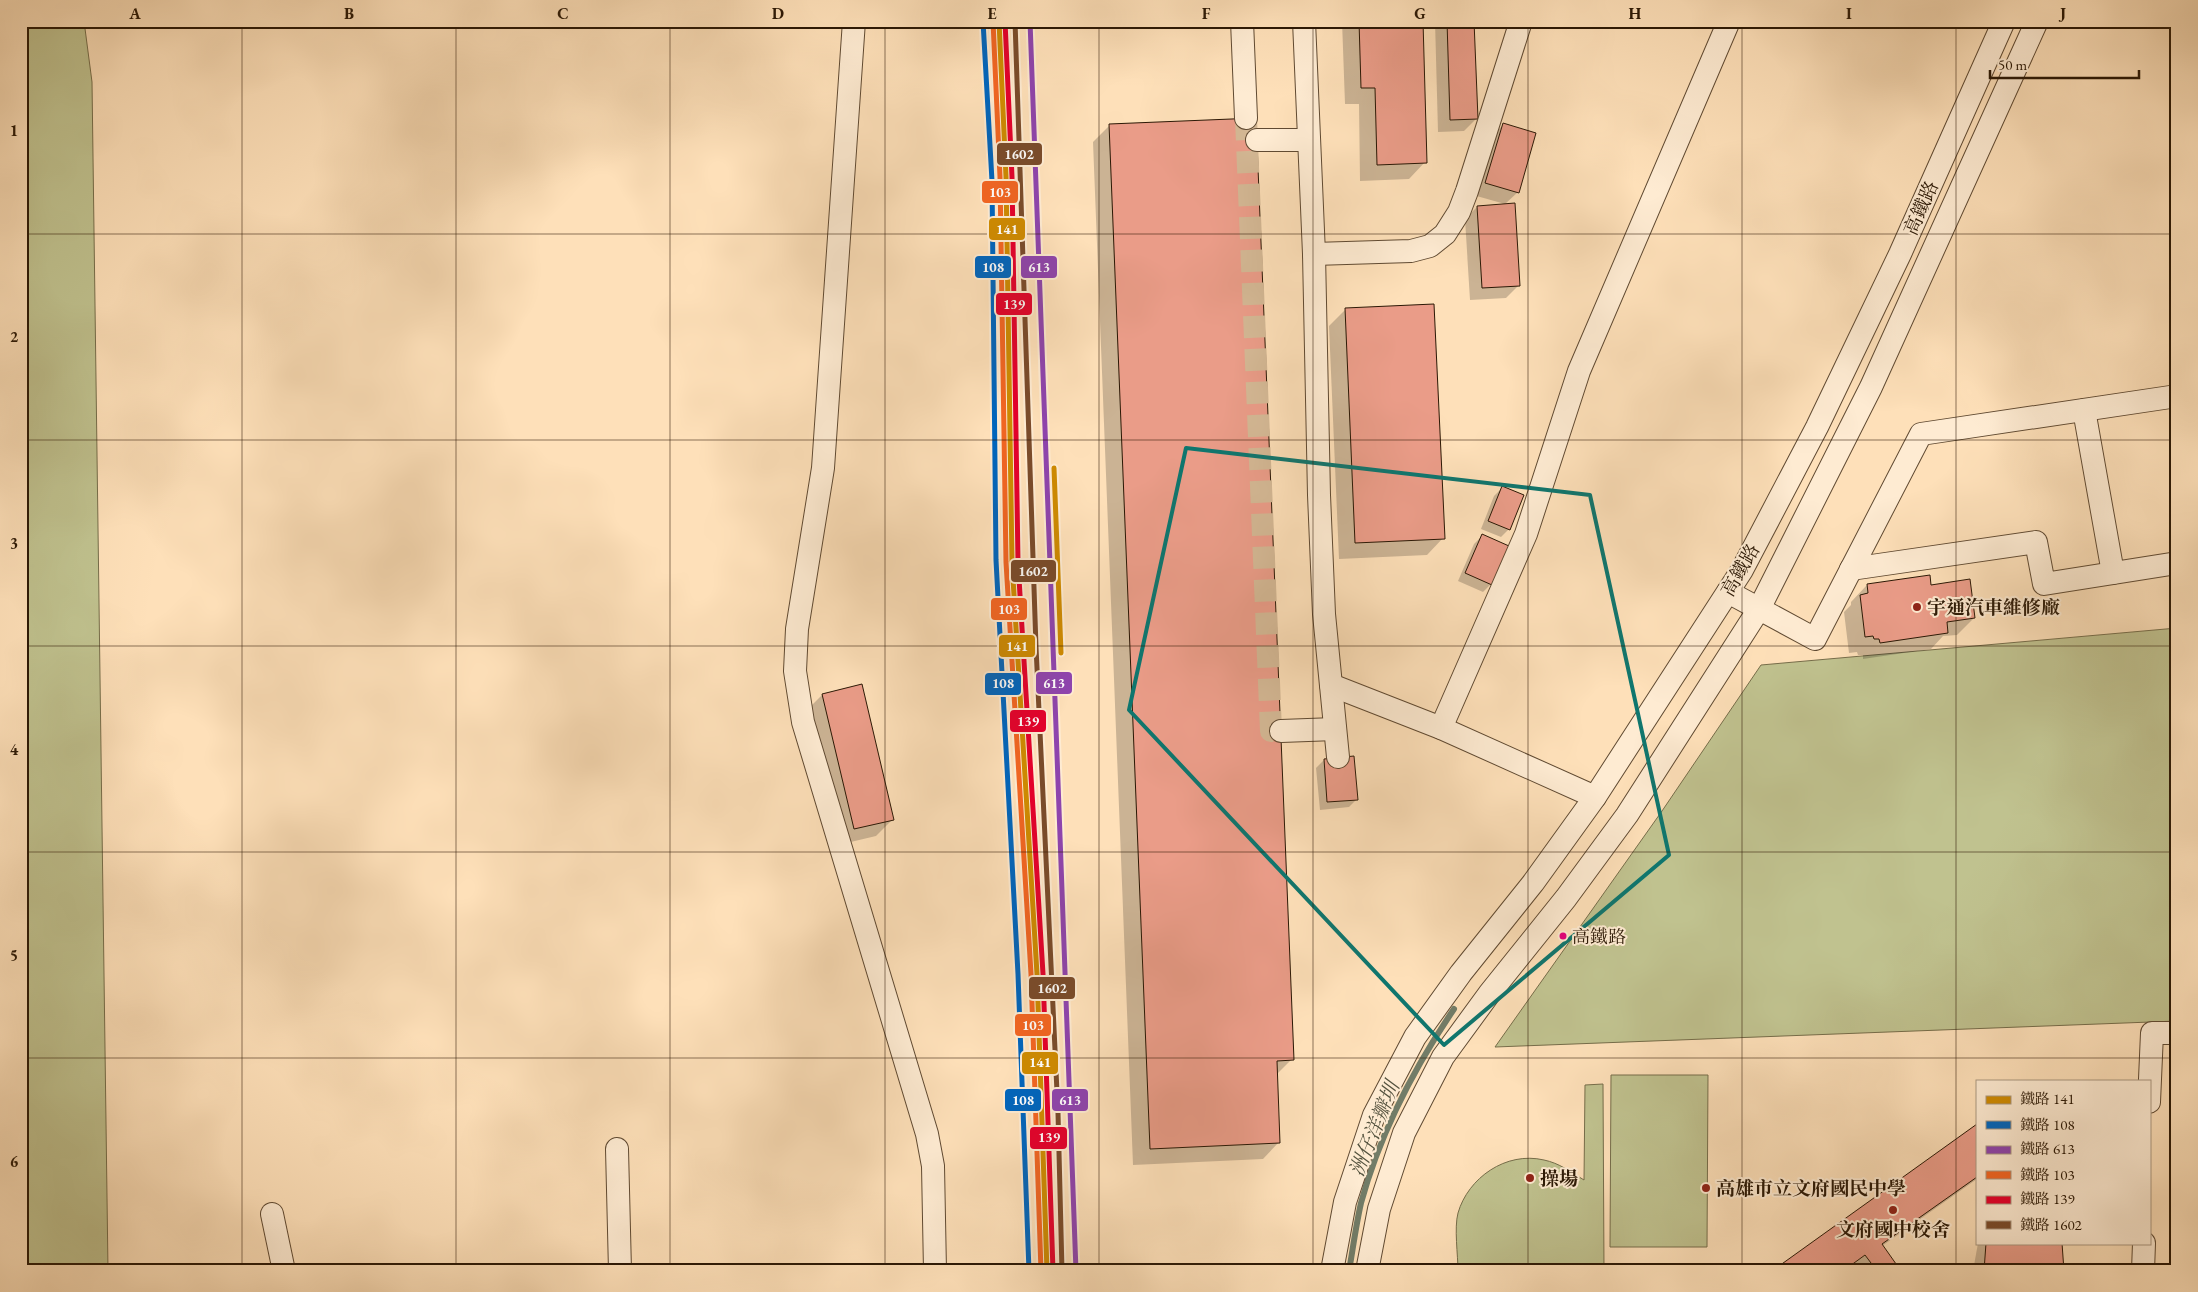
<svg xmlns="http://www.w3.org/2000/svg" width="2198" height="1292" font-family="'EB Garamond','Noto Serif TC',serif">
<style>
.green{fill:#c0c28f;stroke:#766d4a}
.shadow{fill:#0003}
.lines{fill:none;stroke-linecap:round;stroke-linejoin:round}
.stream{stroke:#727c67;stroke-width:6}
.building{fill:#ea9c88;stroke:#2b1805}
.minor-tunnel{stroke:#d4b895;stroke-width:22;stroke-dasharray:22 11;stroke-linecap:butt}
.minor-casing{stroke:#604a32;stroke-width:24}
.minor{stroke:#feebd2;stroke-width:22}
.rail-1-casing{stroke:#feebd2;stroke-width:9}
.rail-2-casing{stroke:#feebd2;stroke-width:9}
.rail-3-casing{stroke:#feebd2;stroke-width:9}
.rail-4-casing{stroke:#feebd2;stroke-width:9}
.rail-5-casing{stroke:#feebd2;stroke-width:9}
.rail-6-casing{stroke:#feebd2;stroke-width:9}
.rail-1{stroke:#ce8a01;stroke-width:5}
.rail-2{stroke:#0065bd;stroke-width:5}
.rail-3{stroke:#8e44ad;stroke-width:5}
.rail-4{stroke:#f26522;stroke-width:5}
.rail-5{stroke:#e4002b;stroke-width:5}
.rail-6{stroke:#7a4b2a;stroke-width:5}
.marked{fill:none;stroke:#0f766e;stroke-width:4;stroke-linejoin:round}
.grid{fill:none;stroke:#2b1805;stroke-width:1;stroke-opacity:0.55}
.poi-dot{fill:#8f2418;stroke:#feebd2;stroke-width:2}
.bus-dot{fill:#e5007d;stroke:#feebd2;stroke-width:2}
.labels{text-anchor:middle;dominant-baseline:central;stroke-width:4;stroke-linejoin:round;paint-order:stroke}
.bus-label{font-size:18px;fill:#2b1805;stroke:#feebd2;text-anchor:start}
.street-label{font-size:19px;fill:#2b1805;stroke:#feebd2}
.poi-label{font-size:19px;font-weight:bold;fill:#2b1805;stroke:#feebd2;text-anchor:start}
.water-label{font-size:20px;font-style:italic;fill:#54523e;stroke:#feebd2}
.line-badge{stroke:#feebd2;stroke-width:2}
.badge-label{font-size:14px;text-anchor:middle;font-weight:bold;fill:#fff}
.neatline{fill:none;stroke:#2b1805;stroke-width:2}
.grid-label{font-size:16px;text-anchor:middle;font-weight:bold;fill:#2b1805}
</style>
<rect width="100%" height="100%" fill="#fee0b9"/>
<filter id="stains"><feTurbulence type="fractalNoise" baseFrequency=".004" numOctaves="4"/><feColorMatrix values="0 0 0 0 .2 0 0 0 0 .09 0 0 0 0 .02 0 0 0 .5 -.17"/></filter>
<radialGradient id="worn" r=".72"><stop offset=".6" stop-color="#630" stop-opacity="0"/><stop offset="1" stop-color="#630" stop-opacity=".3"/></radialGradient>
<g class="green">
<path d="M21 21H84L92 82 108 1271H21Z"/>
<path d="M2177 628V1021L1495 1047 1662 811 1761 665Z"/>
<path d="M1611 1075H1708L1707 1247H1610Z"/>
<path d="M1603 1084 1604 1271H1458C1458 1255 1454 1228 1458 1213 1468 1178 1506 1151 1544 1160 1559 1163 1571 1172 1584 1180L1585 1085Z"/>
</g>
<g class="shadow">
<path d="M1342 21H1422L1425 162 1409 179 1360 181 1359 104H1345Z"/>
<path d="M1435 21H1473L1476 119 1464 131 1438 132Z"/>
<path d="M1503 125 1518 192 1505 204 1473 195 1491 137Z"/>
<path d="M1109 126 1292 1059 1276 1075 1279 1142 1263 1159 1133 1165 1093 142Z"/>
<path d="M1477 207 1519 285 1506 298 1470 300 1465 219Z"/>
<path d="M1346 309 1443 538 1427 555 1339 559 1329 326Z"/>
<path d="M1502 488 1509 529 1501 537 1481 529 1494 496Z"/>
<path d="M1482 536 1491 584 1483 592 1458 581 1474 544Z"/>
<path d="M1867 585 1930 586 1974 618 1957 635 1943 636 1931 649 1863 659V655H1858L1857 652 1849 653 1844 612 1851 605V602Z"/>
<path d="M822 695 893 819 876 836 838 845 806 711Z"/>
<path d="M1324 760 1357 799 1349 807 1320 810 1316 768Z"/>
<path d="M1977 1126V1179L1882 1246 1900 1271H1856L1852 1266 1846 1271H1774Z"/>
<path d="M1978 1243H2060L2062 1271H1973Z"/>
</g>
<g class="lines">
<path class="stream" d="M1349 1271C1353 1248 1356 1225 1361 1203 1380 1133 1414 1068 1454 1009"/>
</g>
<g class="building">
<path d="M1359 21H1423L1427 163 1377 165 1375 88H1361Z"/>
<path d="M1447 21H1474L1478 119 1450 120Z"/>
<path d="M1256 118 1294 1060 1277 1061 1280 1143 1150 1149 1109 124Z"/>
<path d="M1503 123 1536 133 1519 193 1485 183Z"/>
<path d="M1515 203 1520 286 1482 288 1477 206Z"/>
<path d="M1434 304 1445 539 1355 543 1345 308Z"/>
<path d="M1502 486 1524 495 1510 530 1488 521Z"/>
<path d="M1482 534 1509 546 1492 585 1465 573Z"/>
<path d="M1930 575 1931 585 1970 579 1975 618 1947 622 1948 633 1880 643 1879 639H1874L1873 636 1865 637 1860 595 1868 593 1867 584Z"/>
<path d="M862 684 894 820 854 829 822 694Z"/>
<path d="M1354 756 1358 800 1327 802 1324 759Z"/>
<path d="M1977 1124V1177L1882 1244 1901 1271H1877L1865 1255 1843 1271H1772Z"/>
<path d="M1986 1243H2062L2064 1271H1984Z"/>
</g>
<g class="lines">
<path class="minor-tunnel" d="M1246 118 1271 731H1281"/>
<g class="minor-casing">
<g id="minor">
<path d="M854 21 823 468 797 629 795 671 803 722 927 1134 933 1166 935 1271"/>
<path d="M1242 21 1246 118"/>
<path d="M1304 21 1314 254 1319 495 1324 614 1338 757"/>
<path d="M1257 140H1309"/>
<path d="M1314 254 1411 251 1430 246 1445 234 1459 212 1467 191 1521 21"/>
<path d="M2084 410 2113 573"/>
<path d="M1851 569 2036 542 2044 584 2177 563"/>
<path d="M1728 592 1815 639 1921 434 2177 396"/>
<path d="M1331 685 1441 728 1595 797"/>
<path d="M1441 728 1526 534 1579 371 1729 21"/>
<path d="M1281 731 1335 729"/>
<path d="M2149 1102 2152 1033H2177"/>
<path d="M617 1149 620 1271"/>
<path d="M272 1214 284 1271"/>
<path d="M1332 1271 1345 1202 1374 1115 1415 1037 1461 973 1533 883 1595 797 1742 570 1817 427 1900 254 2004 21"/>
<path d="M1367 1271 1379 1209 1404 1133 1443 1057 1489 994 1566 898 1627 815 1759 609 1871 387 2037 21"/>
<path d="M2143 1271 2144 1243"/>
</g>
</g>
<use href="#minor" class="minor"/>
<g class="rail-1-casing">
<g id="rail-1">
<path d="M999 21 1006 177 1012 562 1037 974 1047 1271"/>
<path d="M1054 468 1061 653"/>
</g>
</g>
<g class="rail-2-casing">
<path id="rail-2" d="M983 21 992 181 996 560 1018 974 1029 1271"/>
</g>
<g class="rail-3-casing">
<path id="rail-3" d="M1030 21 1076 1271"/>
</g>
<g class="rail-4-casing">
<path id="rail-4" d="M993 21 1000 177 1006 562 1031 974 1041 1271"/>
</g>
<g class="rail-5-casing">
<path id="rail-5" d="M1005 21 1012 177 1018 562 1043 974 1053 1271"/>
</g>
<g class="rail-6-casing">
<path id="rail-6" d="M1015 21 1036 647 1058 1113 1062 1271"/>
</g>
<use href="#rail-1" class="rail-1"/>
<use href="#rail-2" class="rail-2"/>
<use href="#rail-3" class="rail-3"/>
<use href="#rail-4" class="rail-4"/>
<use href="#rail-5" class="rail-5"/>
<use href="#rail-6" class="rail-6"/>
</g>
<path class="marked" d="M1186 448 1590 495 1669 855 1444 1045 1129 710Z"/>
<path class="grid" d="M242 21V1271M456 21V1271M670 21V1271M885 21V1271M1099 21V1271M1313 21V1271M1528 21V1271M1742 21V1271M1956 21V1271M21 234H2177M21 440H2177M21 646H2177M21 852H2177M21 1058H2177"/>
<g class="poi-dot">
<circle cx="1917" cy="607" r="5"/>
<circle cx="1530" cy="1178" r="5"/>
<circle cx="1706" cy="1188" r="5"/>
<circle cx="1893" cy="1210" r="5"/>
</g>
<circle class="bus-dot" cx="1563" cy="936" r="4.5"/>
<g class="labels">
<g class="bus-label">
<text x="1572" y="936">高鐵路</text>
</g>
<g class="street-label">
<text transform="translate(1921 208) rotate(-66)">高鐵路</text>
<text transform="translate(1740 570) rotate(-60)">高鐵路</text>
</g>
<g class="poi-label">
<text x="1927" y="607">宇通汽車維修廠</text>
<text x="1540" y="1178">操場</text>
<text x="1716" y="1188">高雄市立文府國民中學</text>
<text x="1893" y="1229" text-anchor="middle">文府國中校舍</text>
</g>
<g class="water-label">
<text transform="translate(1374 1129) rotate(-68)">洲仔洋瓣圳</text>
</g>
</g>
<g class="line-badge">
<rect x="996" y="142" width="47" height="24" rx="5" fill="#7a4b2a"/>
<rect x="981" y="180" width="38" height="24" rx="5" fill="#f26522"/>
<rect x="988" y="217" width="38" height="24" rx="5" fill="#ce8a01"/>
<rect x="974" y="255" width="38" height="24" rx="5" fill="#0065bd"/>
<rect x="1020" y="255" width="38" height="24" rx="5" fill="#8e44ad"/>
<rect x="995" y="292" width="38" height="24" rx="5" fill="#e4002b"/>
<rect x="1010" y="559" width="47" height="24" rx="5" fill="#7a4b2a"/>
<rect x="990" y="597" width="38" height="24" rx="5" fill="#f26522"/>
<rect x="998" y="634" width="38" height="24" rx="5" fill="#ce8a01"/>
<rect x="1035" y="671" width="38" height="24" rx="5" fill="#8e44ad"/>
<rect x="984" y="672" width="38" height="24" rx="5" fill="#0065bd"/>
<rect x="1009" y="709" width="38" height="24" rx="5" fill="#e4002b"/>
<rect x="1028" y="976" width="48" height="24" rx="5" fill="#7a4b2a"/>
<rect x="1014" y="1013" width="38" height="24" rx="5" fill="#f26522"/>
<rect x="1021" y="1051" width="38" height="24" rx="5" fill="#ce8a01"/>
<rect x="1004" y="1088" width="38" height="24" rx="5" fill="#0065bd"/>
<rect x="1051" y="1088" width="38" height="24" rx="5" fill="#8e44ad"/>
<rect x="1029" y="1126" width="39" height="24" rx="5" fill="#e4002b"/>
</g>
<g class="badge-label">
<text x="1019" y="159">1602</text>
<text x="1000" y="197">103</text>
<text x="1007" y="234">141</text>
<text x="993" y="272">108</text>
<text x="1039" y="272">613</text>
<text x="1014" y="309">139</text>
<text x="1033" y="576">1602</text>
<text x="1009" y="614">103</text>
<text x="1017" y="651">141</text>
<text x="1054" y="688">613</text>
<text x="1003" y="688">108</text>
<text x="1028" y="726">139</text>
<text x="1052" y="993">1602</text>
<text x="1033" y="1030">103</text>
<text x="1040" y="1067">141</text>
<text x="1023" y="1105">108</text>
<text x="1070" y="1105">613</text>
<text x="1049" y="1142">139</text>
</g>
<rect width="2198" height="1292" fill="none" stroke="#fee0b9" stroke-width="55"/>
<rect x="1976" y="1080" width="175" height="165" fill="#feebd2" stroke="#aa9780"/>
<rect x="1986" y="1096" width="25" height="8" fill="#ce8a01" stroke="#aa9780"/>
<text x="2020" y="1104" font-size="15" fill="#2b1805">鐵路 141</text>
<rect x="1986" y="1121" width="25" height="8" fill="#0065bd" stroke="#aa9780"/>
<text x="2020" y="1130" font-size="15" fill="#2b1805">鐵路 108</text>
<rect x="1986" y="1146" width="25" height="8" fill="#8e44ad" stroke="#aa9780"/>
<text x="2020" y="1154" font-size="15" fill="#2b1805">鐵路 613</text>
<rect x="1986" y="1171" width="25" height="8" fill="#f26522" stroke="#aa9780"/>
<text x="2020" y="1180" font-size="15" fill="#2b1805">鐵路 103</text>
<rect x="1986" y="1196" width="25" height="8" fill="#e4002b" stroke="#aa9780"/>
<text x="2020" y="1204" font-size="15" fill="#2b1805">鐵路 139</text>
<rect x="1986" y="1221" width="25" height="8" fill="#7a4b2a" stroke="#aa9780"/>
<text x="2020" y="1230" font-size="15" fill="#2b1805">鐵路 1602</text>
<path d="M1990 70v8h149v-8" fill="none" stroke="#2b1805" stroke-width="2.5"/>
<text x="1998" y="70" font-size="15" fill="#2b1805" stroke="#feebd2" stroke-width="4" paint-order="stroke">50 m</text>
<rect x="28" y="28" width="2142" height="1236" class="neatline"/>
<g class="grid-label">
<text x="135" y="19">A</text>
<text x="349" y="19">B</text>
<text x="563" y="19">C</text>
<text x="778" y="19">D</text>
<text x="992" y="19">E</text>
<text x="1206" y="19">F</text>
<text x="1420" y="19">G</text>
<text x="1635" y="19">H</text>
<text x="1849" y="19">I</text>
<text x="2063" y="19">J</text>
<text x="14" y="136">1</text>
<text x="14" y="342">2</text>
<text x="14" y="549">3</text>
<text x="14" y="755">4</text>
<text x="14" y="961">5</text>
<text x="14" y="1167">6</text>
</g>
<rect width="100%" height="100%" filter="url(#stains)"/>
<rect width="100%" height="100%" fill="url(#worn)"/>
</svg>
